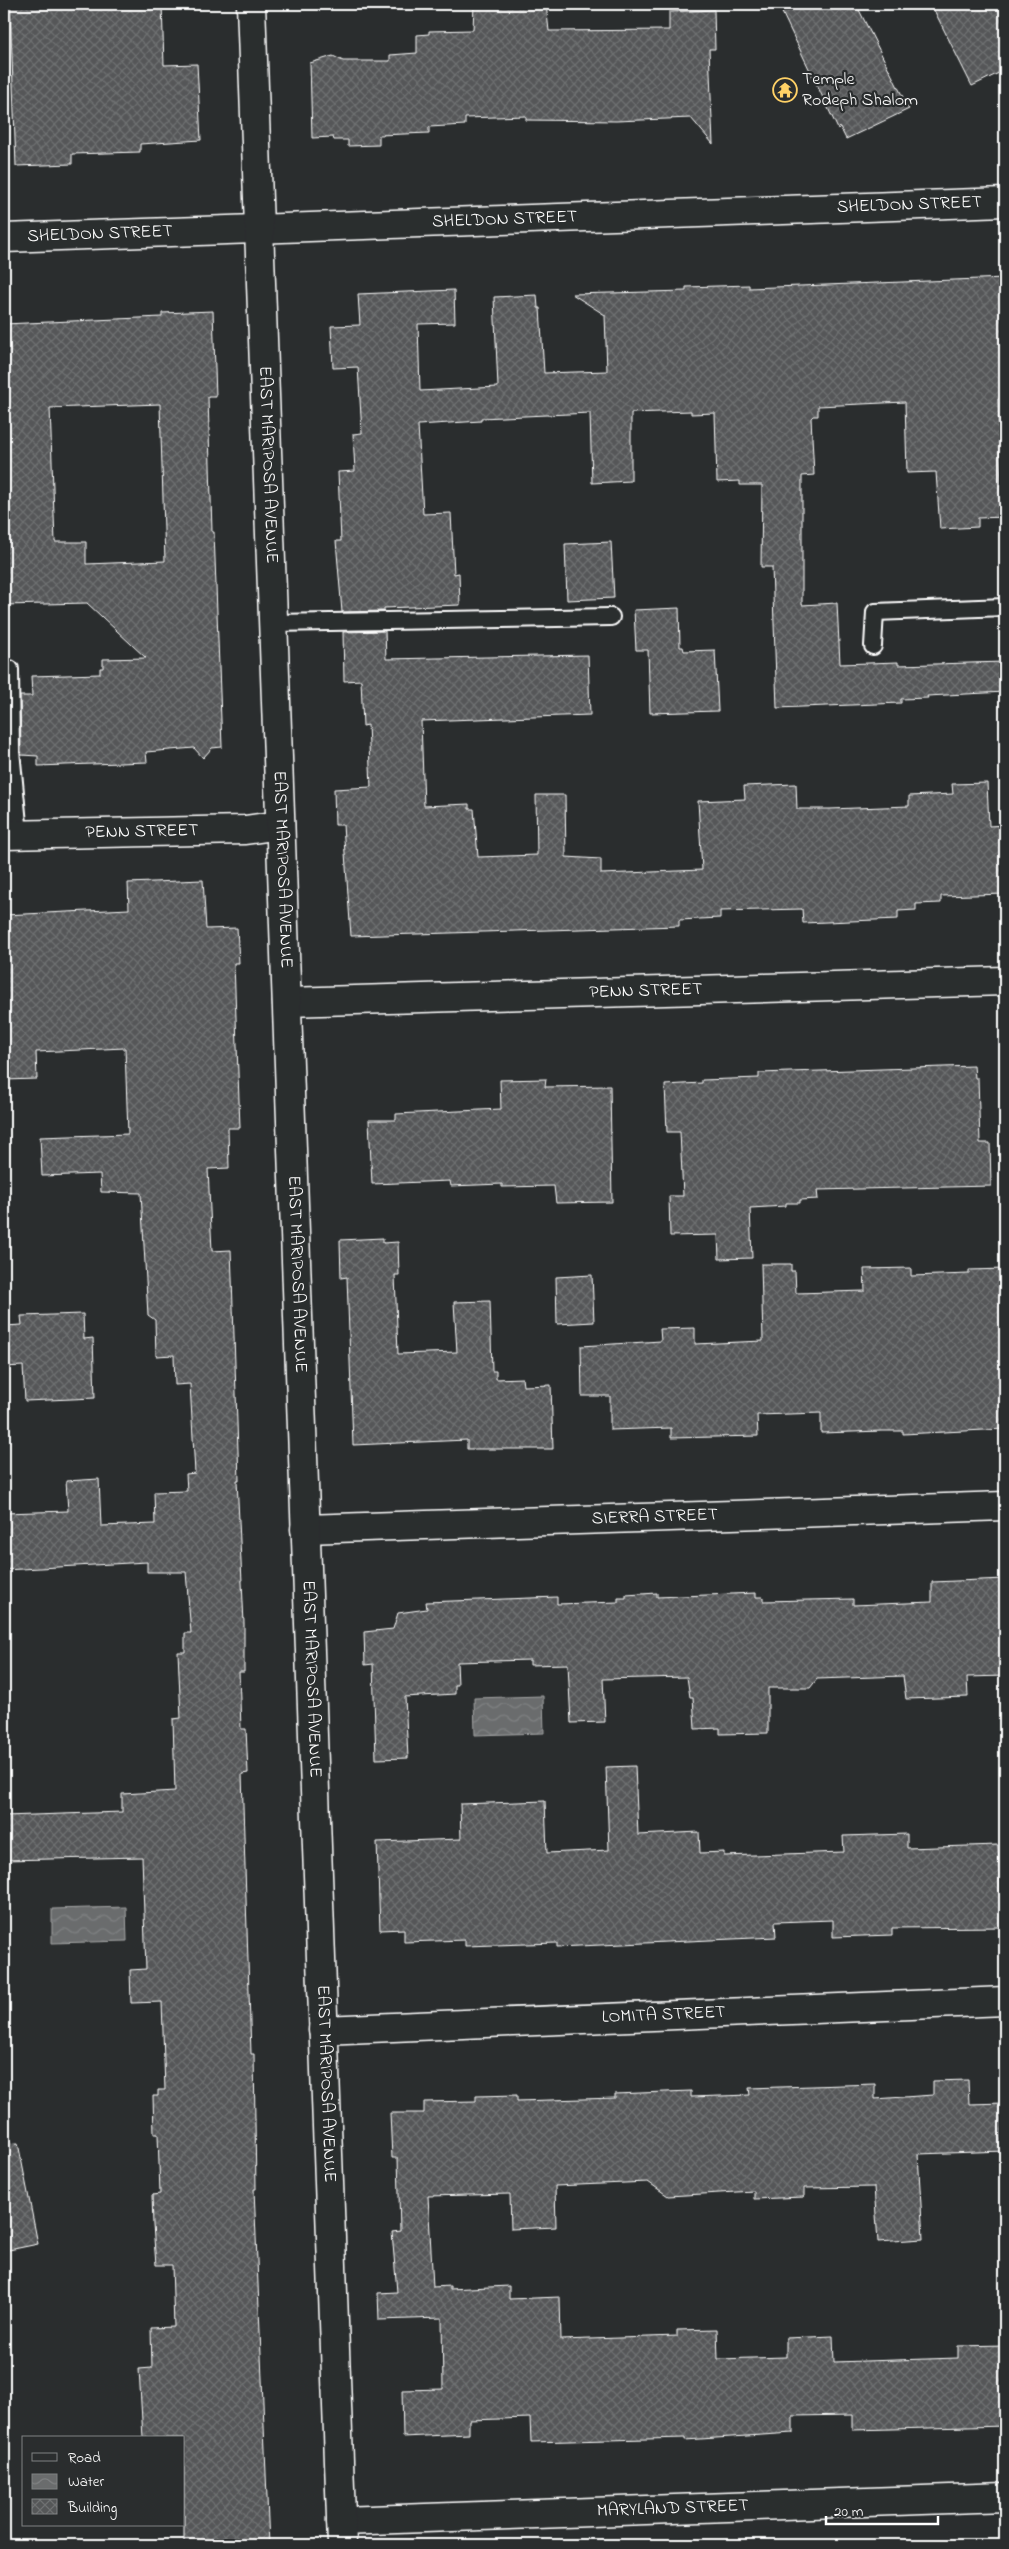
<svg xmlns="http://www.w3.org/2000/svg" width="1009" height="2549" font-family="'Indie Flower',sans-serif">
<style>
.water{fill:url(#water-waves);stroke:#a6a7a7}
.building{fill:url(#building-cross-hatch);stroke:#fff;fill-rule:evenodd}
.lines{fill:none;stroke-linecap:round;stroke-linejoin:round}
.lane-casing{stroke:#fff;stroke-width:20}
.street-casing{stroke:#fff;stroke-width:31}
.secondary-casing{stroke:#fff;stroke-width:31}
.lane{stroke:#2a2d2e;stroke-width:16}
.street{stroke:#2a2d2e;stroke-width:28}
.secondary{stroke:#2a2d2e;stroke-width:28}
.labels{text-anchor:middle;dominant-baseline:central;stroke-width:4.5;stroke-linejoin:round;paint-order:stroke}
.poi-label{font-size:18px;fill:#fff;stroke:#2a2d2e;text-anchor:start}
.street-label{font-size:18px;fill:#fff;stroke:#2a2d2e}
</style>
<defs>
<pattern id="water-waves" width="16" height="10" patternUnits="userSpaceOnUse" patternTransform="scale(1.25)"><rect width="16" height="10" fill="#6a6c6d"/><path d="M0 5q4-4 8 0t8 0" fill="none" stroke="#808283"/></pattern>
<pattern id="building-cross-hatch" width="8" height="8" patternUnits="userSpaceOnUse" patternTransform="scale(1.25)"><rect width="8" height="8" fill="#555758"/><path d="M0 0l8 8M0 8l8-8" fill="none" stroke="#6e7071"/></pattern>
</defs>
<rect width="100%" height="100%" fill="#2a2d2e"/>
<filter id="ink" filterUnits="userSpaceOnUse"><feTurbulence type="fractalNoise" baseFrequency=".02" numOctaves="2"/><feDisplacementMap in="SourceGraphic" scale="10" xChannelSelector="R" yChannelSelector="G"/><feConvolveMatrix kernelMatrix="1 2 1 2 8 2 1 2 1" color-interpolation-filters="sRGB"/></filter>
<g filter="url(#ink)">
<g class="water">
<path d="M543 1696 544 1733 475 1735 474 1698Z"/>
<path d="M126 1907 127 1941 52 1943V1909Z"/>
</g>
<g class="building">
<path d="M10 4H162L164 65 197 64 201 140 140 144V152L72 154V164L16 166Z"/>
<path d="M474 4H546L549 31 669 30V12L714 10 715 49H709L713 144 691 118 616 121 526 120V116L465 118V125L429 127V133L379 135V145L348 146V140H334L333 137 312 138 310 63 333 56 343 61H390V55L417 53V35L429 34V31L473 30Z"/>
<path d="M778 4H856L909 109 846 139 840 127 838 129Z"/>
<path d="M931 4H1005V70L972 86Z"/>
<path d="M1005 278V399H998L1001 488H1005V517L978 518V527L940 529 936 472 907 473 905 402 818 406V416H813L811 418 814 475 802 476V605L837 603 840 664 898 662V665L1005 662V692L927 696 928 698 901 699V703L777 708 772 567H761L762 485H740V481L717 482 715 413 691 414V411L631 413V481L592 483 590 413 481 418V421L418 425 423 514 451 513 454 574 459 573 460 605 384 608V611L342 612 336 541H341L338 472 355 471 353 434 362 433 358 367 333 368 331 326 360 325 358 294 454 290 455 323 418 324 420 391 498 387 494 297 537 295 538 308H540L544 373 607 371 605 315 572 294 686 291V287L749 285V288Z"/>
<path d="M213 311 216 397H208L212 532H214L222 747 212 748 203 758 194 748 146 752 147 762 38 766V756L21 755V750L20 696H32L31 676 100 674V668H103V659L146 658 87 603 4 605V324L162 317V313ZM160 404 165 561 86 564V542H55L50 408Z"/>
<path d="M611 542 614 598 567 600 565 544Z"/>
<path d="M679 608 680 647H683L684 651 715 650 718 711 650 713 648 650H636L634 610Z"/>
<path d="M385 631 386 659 588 655 590 715 421 721 424 806 469 804V809H474L478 857 537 855 536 795H565L566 857 601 859V874L702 870 698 801 745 799 744 786 796 784 797 809H830L909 806V796L953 794 952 784 987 783 989 826 1005 825V894L941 896V903L916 904V910L898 911V919L803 923 802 909 720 911V918L679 920V926L351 936 343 825H335L334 789 371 787 368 725 363 726 361 680 344 681 343 632Z"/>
<path d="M203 880 206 929 237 928 239 963H234L240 1128H228L229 1168 208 1169 212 1251 231 1250 232 1278 239 1480H237L244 1623V1672H239L241 1729H246L248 1773 242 1774 251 2054H254L256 2189H254L269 2545H184V2438H143L139 2369 152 2368 151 2328 174 2327 172 2265H156L153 2225 152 2195 160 2194 158 2134H154L153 2096H158V2090H165L162 2002 131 2003 130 1970 146 1969 142 1857 4 1860V1816L122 1812V1794L175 1791 173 1719 181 1718 178 1652H185V1633H191L186 1572H147V1562L4 1570V1513L68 1511 66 1481 99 1479 101 1526 155 1524 154 1492 187 1491 186 1474 195 1473 190 1384 175 1385 174 1355 156 1356 155 1320 148 1315 141 1193 101 1192 100 1174 42 1176 40 1137 128 1134 125 1048 36 1052 37 1079 4 1080V915L129 909 128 883Z"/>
<path d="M974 1066 975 1078H978L980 1143H990L991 1186 817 1190 818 1199 800 1200V1203H786V1206L750 1208 752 1258 719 1259 718 1235 670 1236 669 1196H683L680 1132H667L665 1085 702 1083V1080L759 1078V1073Z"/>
<path d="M546 1079 545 1087 610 1086 612 1202 556 1203 554 1186 502 1187V1184L451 1186 450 1181 372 1184 369 1120H396V1114L501 1109 500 1080Z"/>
<path d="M383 1238V1243L398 1242 399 1275H395L398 1354 457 1352 454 1302 490 1301 492 1371H496V1379L522 1378 523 1386 551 1385 553 1449H467V1440L353 1445 347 1277 341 1278 340 1240Z"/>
<path d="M761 1264H791V1271H795L796 1293 865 1291 864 1269 911 1268V1276L969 1274V1270L1005 1269V1429L903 1434V1431H882L821 1433V1413L757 1415 758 1436 671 1438V1428L610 1430V1396H582L581 1346 661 1341 660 1329 695 1328V1344L763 1341Z"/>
<path d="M592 1275 594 1322 557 1324 556 1277Z"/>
<path d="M83 1314 84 1339 93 1338 95 1398 25 1401 23 1366 4 1367V1326L22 1325 21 1316Z"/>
<path d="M1005 1579V1676L967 1677 968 1697 906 1699 903 1676 817 1679 810 1688H768V1733L720 1734V1728L695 1729 693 1697H690L687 1677 603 1679 605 1722 571 1723 568 1664 530 1665V1660L457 1662 458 1685H455V1694L405 1697 408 1758 376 1759 373 1664 365 1665 364 1632 393 1629 398 1613 427 1609 426 1602 557 1597V1604L618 1602V1598H626V1595L657 1593V1597L756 1593V1597H763V1601L853 1599V1605L932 1602V1582Z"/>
<path d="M635 1766 638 1835 699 1832 700 1853 724 1852V1856L844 1852 843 1836 907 1834V1848L998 1845 1002 1927 892 1928V1935L833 1937V1920L775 1922 776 1937 557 1947V1943L465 1946V1940L404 1942V1929L380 1930 377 1842 461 1839 460 1804 545 1801 547 1853 609 1850 606 1767Z"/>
<path d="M968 2080 969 2104 1005 2103V2151L918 2154 923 2239 878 2242 874 2187 804 2188V2197L754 2199V2191L668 2196 648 2182 555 2186 556 2227 511 2229 510 2194 428 2196 433 2287 450 2286V2289L509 2286V2299L560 2297 561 2340 677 2336V2330L717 2329 718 2359 786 2357V2338L833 2336 834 2362 958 2358V2346L1005 2345V2426L853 2430V2415L793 2416V2433L685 2440V2438L531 2442 530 2418 469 2420V2434L403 2437 402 2390 443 2389 442 2318 379 2320 378 2293 397 2292 392 2232 400 2231 398 2158H392L390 2113H424V2102L476 2101V2096L517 2095V2101L615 2098V2094L691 2091V2097L750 2095 749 2088 875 2084V2099L933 2095V2081Z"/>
<path d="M18 2143 38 2244 4 2251V2144Z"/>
</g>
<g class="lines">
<g class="lane-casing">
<g id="lane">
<path d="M273 623 611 617"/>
<path d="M873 646 875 612 1005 607"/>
<path d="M10 669 11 751 19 834"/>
</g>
</g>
<g class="street-casing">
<g id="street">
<path id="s1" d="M4 238 1005 202"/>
<path id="s2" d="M4 835 245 830 280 825"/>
<path id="s3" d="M287 1002 1005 981"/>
<path id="s4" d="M305 1529 1005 1506"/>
<path id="s5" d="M323 2030 1005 2001"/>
<path id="s6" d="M341 2521 1005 2497"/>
</g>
</g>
<g class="secondary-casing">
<g id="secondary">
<path id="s7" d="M251 4 342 2545"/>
</g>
</g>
<use href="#lane" class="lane"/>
<use href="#street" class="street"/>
<use href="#secondary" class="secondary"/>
</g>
</g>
<defs>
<g id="temple-ring" transform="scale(1.25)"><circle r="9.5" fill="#2a2d2e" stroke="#ffd166" stroke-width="1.5"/><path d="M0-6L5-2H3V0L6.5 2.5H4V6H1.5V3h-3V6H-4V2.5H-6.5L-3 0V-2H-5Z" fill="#ffd166"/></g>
</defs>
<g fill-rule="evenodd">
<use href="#temple-ring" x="785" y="90"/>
</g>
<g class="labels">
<g class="poi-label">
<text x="802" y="80">Temple<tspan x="802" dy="21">Rodeph Shalom</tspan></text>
</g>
<g class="street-label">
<text stroke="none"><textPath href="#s1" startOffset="906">SHELDON STREET</textPath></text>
<text stroke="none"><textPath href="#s1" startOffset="501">SHELDON STREET</textPath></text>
<text stroke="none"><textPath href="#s1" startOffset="96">SHELDON STREET</textPath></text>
<text stroke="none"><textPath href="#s7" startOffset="461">EAST MARIPOSA AVENUE</textPath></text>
<text stroke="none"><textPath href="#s2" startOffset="138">PENN STREET</textPath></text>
<text stroke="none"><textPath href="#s7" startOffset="866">EAST MARIPOSA AVENUE</textPath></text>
<text stroke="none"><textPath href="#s3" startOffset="359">PENN STREET</textPath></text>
<text stroke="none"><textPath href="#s7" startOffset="1271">EAST MARIPOSA AVENUE</textPath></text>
<text stroke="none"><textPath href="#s4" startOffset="350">SIERRA STREET</textPath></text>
<text stroke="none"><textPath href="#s7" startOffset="1676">EAST MARIPOSA AVENUE</textPath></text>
<text stroke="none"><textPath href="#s5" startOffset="341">LOMITA STREET</textPath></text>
<text stroke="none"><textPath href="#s7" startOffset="2081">EAST MARIPOSA AVENUE</textPath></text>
<text stroke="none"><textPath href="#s6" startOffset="332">MARYLAND STREET</textPath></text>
</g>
</g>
<rect width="1009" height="2549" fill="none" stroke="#2a2d2e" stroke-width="20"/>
<rect x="10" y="10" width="989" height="2529" fill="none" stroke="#fff" stroke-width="2" filter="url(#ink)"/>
<rect x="22" y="2436" width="162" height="90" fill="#2a2d2e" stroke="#7f8182"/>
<rect x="32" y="2453" width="25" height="8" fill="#2a2d2e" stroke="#7f8182"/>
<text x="68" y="2462" font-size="15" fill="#ffffff">Road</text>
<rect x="32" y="2474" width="25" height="15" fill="url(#water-waves)" stroke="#7f8182"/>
<text x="68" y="2486" font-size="15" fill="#ffffff">Water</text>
<rect x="32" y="2499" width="25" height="15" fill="url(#building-cross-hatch)" stroke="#7f8182"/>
<text x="68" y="2512" font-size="15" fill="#ffffff">Building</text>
<path d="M826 2516v8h112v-8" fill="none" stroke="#ffffff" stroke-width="2.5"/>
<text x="834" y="2516" font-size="15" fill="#ffffff" stroke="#2a2d2e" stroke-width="4" paint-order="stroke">20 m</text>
</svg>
